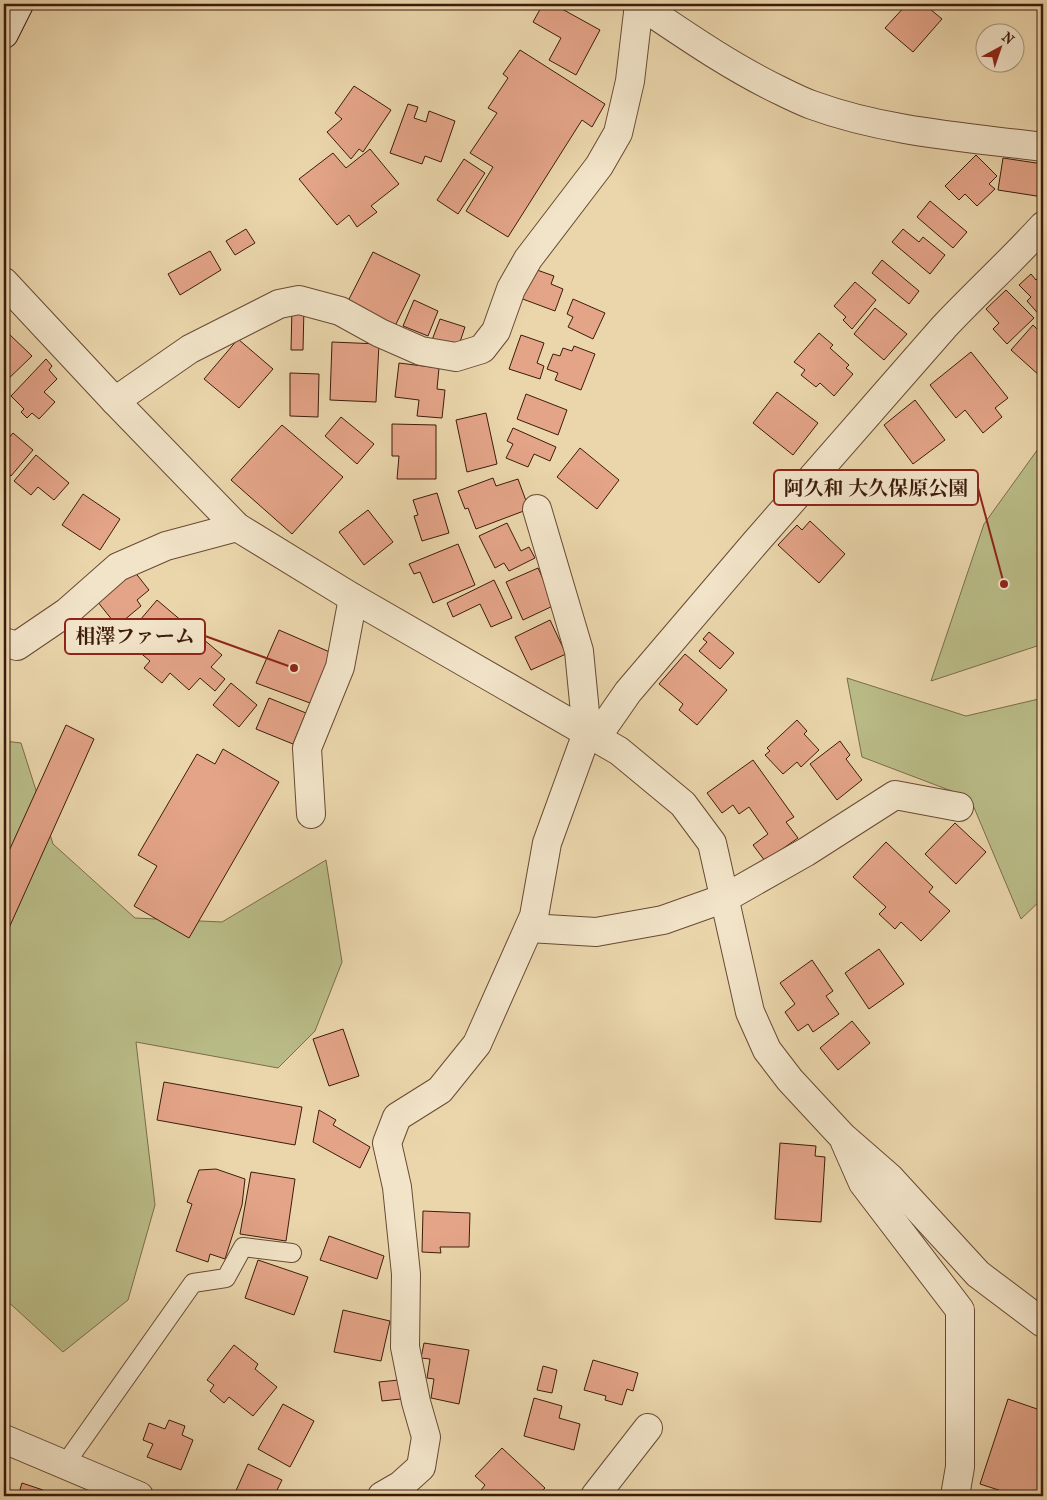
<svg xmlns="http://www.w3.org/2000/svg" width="1047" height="1500" font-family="'IM FELL French Canon','Noto Serif JP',serif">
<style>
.green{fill:#babd88;stroke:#7c6c4a}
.building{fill:#e4a488;stroke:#3d1b0c}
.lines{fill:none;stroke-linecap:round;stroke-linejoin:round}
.service-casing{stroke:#684a34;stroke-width:20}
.minor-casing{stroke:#684a34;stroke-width:30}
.secondary-casing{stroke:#3d1b0c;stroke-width:30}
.service{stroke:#f2e4c9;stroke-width:18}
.minor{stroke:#f2e4c9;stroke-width:28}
.secondary{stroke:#f2e4c9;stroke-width:28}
.leader{fill:none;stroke:#8f2418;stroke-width:2}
.callout-dot{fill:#8f2418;stroke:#f2e4c9;stroke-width:2}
.callout{fill:#f2e4c9;stroke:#8f2418;stroke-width:2}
.callout-label{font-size:20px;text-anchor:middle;font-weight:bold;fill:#3d1b0c}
</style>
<rect width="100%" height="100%" fill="#ebd6ac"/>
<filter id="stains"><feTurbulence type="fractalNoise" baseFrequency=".004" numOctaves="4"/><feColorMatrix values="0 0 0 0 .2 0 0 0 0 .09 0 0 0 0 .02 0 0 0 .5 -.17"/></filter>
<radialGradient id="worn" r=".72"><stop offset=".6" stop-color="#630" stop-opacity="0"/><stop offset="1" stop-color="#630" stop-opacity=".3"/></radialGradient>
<g class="green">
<path d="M1043 442V644L931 681 984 524Z"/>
<path d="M847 678 966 716 1043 698V898L1021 919 970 798 862 757Z"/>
<path d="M4 741 21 743 53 844 135 918 222 922 326 860 342 962 315 1031 278 1068 136 1042 155 1205 128 1300 63 1352 4 1298Z"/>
</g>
<g class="building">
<path d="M543 4H553L600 30 576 75 549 60 561 38 533 22Z"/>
<path d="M907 4H924L942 19 913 52 885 28Z"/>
<path d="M520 50 605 104 592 127 582 120 508 237 466 211 493 167 470 153 497 113 488 108 508 78 503 74Z"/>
<path d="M354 86 391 110 363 152 359 149 351 159 327 132 342 119 335 113Z"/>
<path d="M408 104 418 107 414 118 426 122 429 111 455 121 441 162 425 156 422 164 390 153Z"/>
<path d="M370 149 399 184 371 206 377 212 357 227 349 215 337 225 299 179 333 153 346 168Z"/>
<path d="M976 155 997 176 989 184 995 189 977 206 965 194 959 200 945 186Z"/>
<path d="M1003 158 1043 164V197L998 190Z"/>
<path d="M464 159 485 173 458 214 437 200Z"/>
<path d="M930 201 967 232 953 248 917 217Z"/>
<path d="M246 229 255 243 235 255 226 241Z"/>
<path d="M903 229 919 242 923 237 945 255 930 274 892 242Z"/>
<path d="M210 251 221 270 180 295 168 274Z"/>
<path d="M373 252 420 275 395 326 347 303Z"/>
<path d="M882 260 919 291 909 304 872 273Z"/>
<path d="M537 270 554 276 551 284 563 289 555 311 520 298 529 274 535 276Z"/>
<path d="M1043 273V319L1027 301 1031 297 1019 285 1031 274 1036 280Z"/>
<path d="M855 282 876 300 852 329 843 320 846 317 834 306Z"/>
<path d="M1006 290 1034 318 1007 344 993 329 999 323 986 309Z"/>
<path d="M573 299 605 313 593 339 568 327 573 317 567 314Z"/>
<path d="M414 300 438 311 428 336 403 326Z"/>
<path d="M292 307H304L303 350H291Z"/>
<path d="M875 308 907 334 884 360 854 334Z"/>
<path d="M440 319 465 327 458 348 432 340Z"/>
<path d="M1033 325 1043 335V373L1040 376 1011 350Z"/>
<path d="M8 333 32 356 4 383V338Z"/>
<path d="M819 333 833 345 830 348 849 365 846 368 853 374 834 396 820 383 816 387 801 375 805 370 794 362Z"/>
<path d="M521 335 544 343 537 363 544 366 540 379 509 369Z"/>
<path d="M238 339 273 369 239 408 204 379Z"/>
<path d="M332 342 379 344 376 402 330 400Z"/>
<path d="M574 346 595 354 581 390 555 380 558 373 547 369 553 354 560 356 563 348 572 351Z"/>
<path d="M971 352 1008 398 995 408 1002 417 983 433 965 410 956 418 930 385Z"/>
<path d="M46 359 52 366 49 370 57 379 44 392 55 402 39 419 32 413 27 418 21 412 24 409 11 396Z"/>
<path d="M399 363 439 368 437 389 445 390 442 418 417 416 419 400 395 397Z"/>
<path d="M290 373 319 374 318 417 290 416Z"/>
<path d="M777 392 818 423 793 455 753 423Z"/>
<path d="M526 394 567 410 558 435 517 419Z"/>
<path d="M915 400 945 440 913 464 884 425Z"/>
<path d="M486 413 497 464 467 472 456 420Z"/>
<path d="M341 417 374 444 357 464 325 436Z"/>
<path d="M392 424 436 425V479H397L399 456H392Z"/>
<path d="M282 425 343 477 292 534 231 480Z"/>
<path d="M513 428 556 447 550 461 534 454 528 467 506 458 513 444 507 441Z"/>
<path d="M13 433 33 450 11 476 4 471V444Z"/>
<path d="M580 448 619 480 597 509 557 477Z"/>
<path d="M36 455 69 483 54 500 38 487 31 495 14 481Z"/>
<path d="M493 478 496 486 518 479 529 509 476 529 468 508 465 509 458 491Z"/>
<path d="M437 493 449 533 422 541 414 516 418 515 413 500Z"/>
<path d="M83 494 120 519 100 550 62 525Z"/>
<path d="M368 510 393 542 364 565 339 532Z"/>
<path d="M810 521 845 554 819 583 778 545 797 525 802 530Z"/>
<path d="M507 523 521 551 529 547 535 558 509 571 504 563 495 568 479 536Z"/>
<path d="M458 544 475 585 433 603 420 572 414 574 409 564Z"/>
<path d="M538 568 555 605 523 620 506 582Z"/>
<path d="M134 571 149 590 137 600 141 606 117 626 97 601Z"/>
<path d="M494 580 512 618 491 627 480 604 453 617 447 603Z"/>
<path d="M157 600 222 655 211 667 225 679 215 691 200 678 189 690 170 673 162 683 144 668 150 661 124 639Z"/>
<path d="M550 620 566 654 531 670 515 637Z"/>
<path d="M279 630 332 653 310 703 256 683Z"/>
<path d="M709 632 734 653 720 669 699 651 707 642 703 639Z"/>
<path d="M685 654 727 690 697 725 679 710 683 704 659 684Z"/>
<path d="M231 683 257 705 239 727 213 705Z"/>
<path d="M269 698 306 713 293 744 256 729Z"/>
<path d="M797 720 807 731 804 734 819 750 801 767 797 762 783 774 765 755 770 751 767 748Z"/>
<path d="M66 725 94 739 4 939V862Z"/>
<path d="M840 741 850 755 846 759 862 780 837 800 810 764Z"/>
<path d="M223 749 279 782 189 938 134 906 157 866 138 855 197 754 215 764Z"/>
<path d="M753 760 794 817 786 822 798 838 765 861 753 845 768 834 749 807 739 814 733 805 722 813 707 793Z"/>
<path d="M955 823 986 852 956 884 925 854Z"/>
<path d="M886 842 933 887 929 892 950 911 921 941 901 922 895 929 879 914 886 907 853 877Z"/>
<path d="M879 949 904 984 869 1009 845 973Z"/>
<path d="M812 960 833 991 826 996 839 1014 813 1032 808 1024 798 1031 785 1012 795 1004 780 983Z"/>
<path d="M852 1021 870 1043 838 1070 820 1048Z"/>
<path d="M343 1029 359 1076 329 1086 313 1039Z"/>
<path d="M164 1082 302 1107 295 1145 157 1120Z"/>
<path d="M319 1110 336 1120 333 1125 370 1147 360 1168 313 1142Z"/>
<path d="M780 1143 816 1146 815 1156 825 1157 821 1222 775 1219Z"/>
<path d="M216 1169 245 1179 242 1205 225 1259 210 1254 208 1262 176 1251 192 1204 187 1202 199 1170Z"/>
<path d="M251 1172 295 1179 286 1241 240 1234Z"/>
<path d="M423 1211 470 1213 469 1247H440L441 1253 422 1252Z"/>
<path d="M329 1236 384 1256 377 1279 320 1260Z"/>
<path d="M258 1260 308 1277 294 1315 245 1298Z"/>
<path d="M343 1310 390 1321 381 1361 334 1352Z"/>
<path d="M424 1343 469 1350 459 1404 431 1398 434 1379 427 1378 430 1359 421 1358Z"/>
<path d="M234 1345 258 1364 255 1369 277 1387 253 1416 229 1397 224 1403 210 1391 214 1385 207 1380Z"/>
<path d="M593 1360 638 1373 633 1391 627 1389 622 1405 605 1400 606 1396 584 1390Z"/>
<path d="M543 1366 557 1370 552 1393 537 1390Z"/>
<path d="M399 1380 401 1399 382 1401 379 1382Z"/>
<path d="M534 1398 562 1406 559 1418 580 1424 574 1450 524 1436Z"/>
<path d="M1008 1399 1043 1411V1496H1017L980 1484Z"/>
<path d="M283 1404 314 1421 290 1467 258 1449Z"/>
<path d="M169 1420 185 1426 182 1435 193 1440 181 1470 147 1457 153 1444 143 1440 149 1423 165 1429Z"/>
<path d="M502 1448 545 1488 537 1496H488L481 1490 485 1485 475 1476Z"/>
<path d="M248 1464 282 1480 274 1496H237L234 1495Z"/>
<path d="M22 1483 43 1490 41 1496H18Z"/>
<path d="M546 1491 551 1496H541Z"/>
</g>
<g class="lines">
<g class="service-casing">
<path id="service" d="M65 1464 193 1283 226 1278 243 1247 292 1253"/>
</g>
<g class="minor-casing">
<g id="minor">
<path d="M639 4C685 35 731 67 781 91 791 96 801 101 812 105 886 132 965 137 1043 147"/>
<path d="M4 282 115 401 237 527 353 598 619 751 683 804 712 843 750 1012 767 1050 790 1080 842 1136 889 1177 978 1274 1043 1323"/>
<path d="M115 401 190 349 279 304 299 300 340 311 380 333 421 351 456 357 482 349 496 331 511 289 528 259 599 166 618 133 630 81 639 4"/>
<path d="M4 642 17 646 67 612 118 567 166 546 237 527"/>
<path d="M596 738 628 692 755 543 944 327C976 293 1011 261 1043 226"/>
<path d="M311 814 307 748 340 667 353 598"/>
<path d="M529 928 596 932 663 920 725 898 806 852 895 795 959 807"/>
<path d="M845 1142 863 1183 960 1310V1467L955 1496"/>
<path d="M4 1439 139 1496"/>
<path d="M382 1496 401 1485 421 1467 426 1437 416 1402 405 1347 406 1274 397 1187 387 1143 397 1117 440 1090 477 1044 534 916 547 843 587 733 579 651 537 509"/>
<path d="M595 1496 648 1428"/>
</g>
</g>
<g class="secondary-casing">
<path id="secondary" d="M4 34 19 4"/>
</g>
<use href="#service" class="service"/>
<use href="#minor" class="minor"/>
<use href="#secondary" class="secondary"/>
</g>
<path class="leader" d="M1004 584L978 488M294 668L205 636"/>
<g class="callout-dot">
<circle cx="1004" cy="584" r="5"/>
<circle cx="294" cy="668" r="5"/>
</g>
<g class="callout">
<rect x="774" y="470" width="204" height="35" rx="5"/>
<rect x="65" y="619" width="140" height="35" rx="5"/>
</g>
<g class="callout-label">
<text x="876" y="495">阿久和 大久保原公園</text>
<text x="135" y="643">相澤ファーム</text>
</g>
<rect width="1047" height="1500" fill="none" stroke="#ebd6ac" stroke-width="20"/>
<rect x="5" y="5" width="1037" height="1490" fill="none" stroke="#3d1b0c" stroke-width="2.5"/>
<rect x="10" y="10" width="1027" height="1480" fill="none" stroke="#3d1b0c"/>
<g transform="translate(1000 48) rotate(40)"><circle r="24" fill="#f2e4c9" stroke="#aa947d"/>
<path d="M0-4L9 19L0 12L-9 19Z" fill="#8f2418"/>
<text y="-8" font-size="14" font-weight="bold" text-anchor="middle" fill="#3d1b0c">N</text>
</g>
<rect width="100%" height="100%" filter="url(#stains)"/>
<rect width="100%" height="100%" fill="url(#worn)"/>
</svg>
